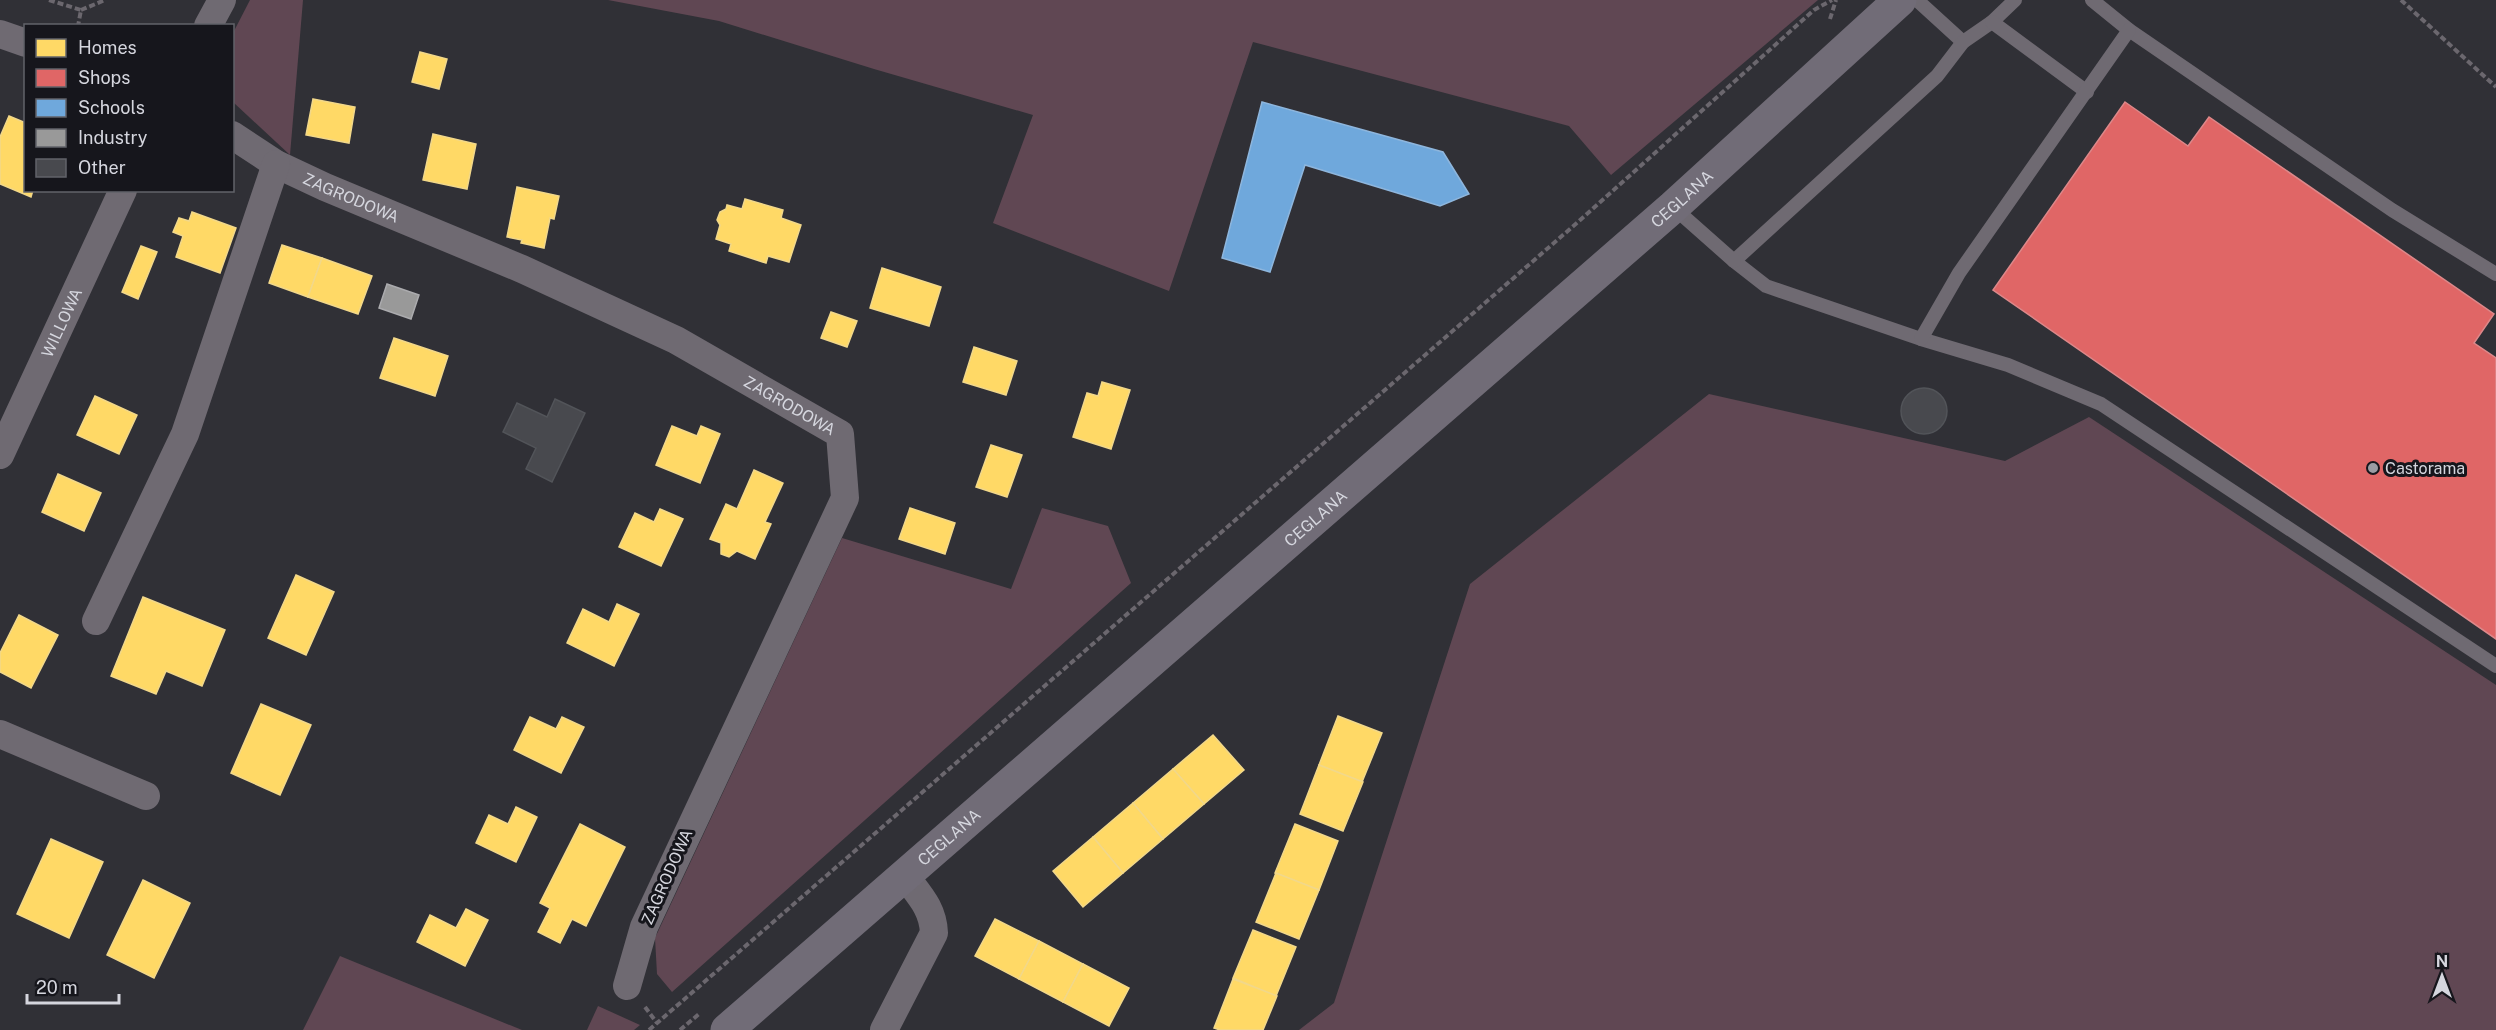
<svg xmlns="http://www.w3.org/2000/svg" width="2496" height="1030" font-family="'Public Sans',sans-serif">
<style>
.green{fill:#604753}
.homes{fill:#ffd966;stroke:#f2d88a;stroke-width:1.5}
.shops{fill:#e06666;stroke:#dd888a;stroke-width:1.5}
.schools{fill:#6fa8dc;stroke:#8eb6dd;stroke-width:1.5}
.industry{fill:#999;stroke:#ababae;stroke-width:1.5}
.building{fill:#48494e;stroke:#525459;stroke-width:1.5}
.lines{fill:none;stroke-linecap:round;stroke-linejoin:round}
.path{stroke:#6b676e;stroke-width:4;stroke-dasharray:6 3;stroke-linecap:butt}
.lane{stroke:#6f6a72;stroke-width:14}
.street{stroke:#6f6a72;stroke-width:28}
.secondary{stroke:#716c77;stroke-width:33}
.poi-dot{fill:#9b9ca3;stroke:#16161c;stroke-width:2}
.labels{text-anchor:middle;dominant-baseline:central;stroke-width:6;stroke-linejoin:round;paint-order:stroke}
.street-label{font-size:16px;fill:#d5d6de;stroke:#16161c}
.poi-label{font-size:16px;fill:#d5d6de;stroke:#16161c;text-anchor:start}
</style>
<rect width="100%" height="100%" fill="#303036"/>
<g class="green">
<path d="M250 0H303L290 155 233 102V33Z"/>
<path d="M608 0H1818L1611 175 1569 126 1253 42 1169 291 993 223 1033 115 874 69 719 21Z"/>
<path d="M1709 394 2005 461 2089 417 2496 685V1030H1299L1334 1003 1470 584Z"/>
<path d="M1042 508 1108 526 1131 583 672 992 657 974 655 938 842 538 1011 589Z"/>
<path d="M340 956 357 963 522 1030H303Z"/>
<path d="M598 1006 640 1025 634 1030H587Z"/>
</g>
<g class="homes">
<path d="M420 52 447 59 439 89 412 82Z"/>
<path d="M313 99 355 107 349 143 306 135Z"/>
<path d="M9 116 26 123V190H33L31 197 0 184V137Z"/>
<path d="M433 134 476 144 467 189 423 180Z"/>
<path d="M517 187 559 196 554 219 550 218 544 248 521 243 522 240 507 237Z"/>
<path d="M745 199 783 210 781 218 801 225 789 262 768 256 766 263 729 251 731 244 716 239 720 225 717 220 720 212 726 209 727 205 742 209Z"/>
<path d="M192 212 236 228 220 273 176 257 183 236 173 232 179 218 189 221Z"/>
<path d="M282 245 322 258 308 297 269 283Z"/>
<path d="M141 246 157 252 138 299 122 292Z"/>
<path d="M322 258 372 276 358 314 308 297Z"/>
<path d="M882 268 941 287 929 326 870 308Z"/>
<path d="M831 312 857 321 847 347 821 338Z"/>
<path d="M394 338 448 356 435 396 380 378Z"/>
<path d="M974 347 1017 361 1006 395 963 382Z"/>
<path d="M1102 382 1130 390 1111 449 1073 437 1087 393 1098 396Z"/>
<path d="M95 396 137 415 119 454 77 435Z"/>
<path d="M672 426 697 436 701 426 720 434 700 483 656 465Z"/>
<path d="M991 445 1022 455 1007 497 976 487Z"/>
<path d="M754 470 783 483 765 522 771 524 755 559 737 551 729 557 721 554V543L710 539 726 504 737 509Z"/>
<path d="M58 474 101 493 84 531 42 512Z"/>
<path d="M910 508 955 523 945 554 899 539Z"/>
<path d="M660 509 683 519 661 566 619 547 635 513 654 522Z"/>
<path d="M296 575 334 592 306 655 268 638Z"/>
<path d="M143 597 225 630 202 686 166 671 156 694 111 676Z"/>
<path d="M617 604 639 614 614 666 567 643 583 609 609 622Z"/>
<path d="M19 615 58 635 31 688 0 672V653Z"/>
<path d="M261 704 311 725 280 795 231 773Z"/>
<path d="M1338 716 1382 733 1362 782 1319 765Z"/>
<path d="M530 717 556 729 562 717 584 727 561 773 514 750Z"/>
<path d="M1213 735 1244 770 1204 804 1173 769Z"/>
<path d="M1319 765 1363 782 1343 831 1300 814Z"/>
<path d="M1173 769 1204 804 1163 839 1133 803Z"/>
<path d="M1133 803 1163 839 1123 873 1093 837Z"/>
<path d="M516 807 537 817 516 862 476 843 489 815 508 824Z"/>
<path d="M580 824 625 847 586 926 572 919 560 943 538 932 550 908 540 903Z"/>
<path d="M1295 824 1338 841 1319 890 1275 873Z"/>
<path d="M1093 837 1123 873 1083 907 1053 871Z"/>
<path d="M51 839 103 862 69 938 17 914Z"/>
<path d="M1276 873 1319 890 1299 939 1256 922Z"/>
<path d="M143 880 190 903 154 978 107 955Z"/>
<path d="M466 909 488 920 465 966 417 942 430 915 456 928Z"/>
<path d="M995 919 1039 941 1019 979 975 956Z"/>
<path d="M1253 930 1296 947 1276 996 1233 978Z"/>
<path d="M1039 941 1083 964 1063 1002 1019 979Z"/>
<path d="M1083 964 1129 988 1109 1026 1063 1002Z"/>
<path d="M1233 979 1277 996 1263 1030H1220L1214 1028Z"/>
</g>
<path class="shops" d="M2125 102 2188 146 2209 117 2494 314 2474 343 2496 358V639L1993 290Z"/>
<path class="schools" d="M1262 102 1443 152 1469 194 1440 206 1305 165 1270 272 1222 258Z"/>
<path class="industry" d="M387 284 419 295 411 319 379 308Z"/>
<g class="building">
<circle cx="1924" cy="411" r="23"/>
<path d="M555 399 585 413 552 482 526 469 536 448 503 432 517 403 547 417Z"/>
</g>
<g class="lines">
<g class="path">
<path d="M49 0 81 10 78 26"/>
<path d="M2401 0 2496 87"/>
<path d="M81 10 105 0"/>
<path d="M1830 19 1836 0"/>
<path d="M645 1007 657 1023"/>
<path d="M649 1030 1578 222 1814 10 1832 0"/>
<path d="M680 1030 699 1014"/>
</g>
<g class="lane">
<path d="M1917 0 1963 42"/>
<path d="M2015 0 1992 22 1963 42 1937 76 1734 261 1766 286 1921 339 2008 365 2101 404 2496 666"/>
<path d="M2092 0 2129 30 2392 210 2496 274"/>
<path d="M1992 22 2087 92"/>
<path d="M1673 207 1734 261"/>
<path d="M1921 339 1959 273 2129 30"/>
</g>
<g class="street">
<path d="M208 26 222 0"/>
<path d="M0 34 26 43"/>
<path id="s1" d="M232 135 276 164 325 187 522 269 676 340 840 434 845 498 644 927 627 986"/>
<path id="s2" d="M0 455 123 190"/>
<path d="M96 621 185 434 276 164"/>
<path d="M0 734 146 796"/>
<path d="M884 1030 934 933C933 908 919 895 905 876"/>
</g>
<path class="secondary" id="s3" d="M727 1030 1673 207 1900 0"/>
</g>
<circle class="poi-dot" cx="2373" cy="468" r="6"/>
<g class="labels">
<g class="street-label">
<text stroke="none"><textPath href="#s1" startOffset="135">ZAGRODOWA</textPath></text>
<text stroke="none"><textPath href="#s3" startOffset="1266">CEGLANA</textPath></text>
<text stroke="none"><textPath href="#s2" startOffset="146">WILLOWA</textPath></text>
<text stroke="none"><textPath href="#s1" startOffset="621">ZAGRODOWA</textPath></text>
<text stroke="none"><textPath href="#s3" startOffset="780">CEGLANA</textPath></text>
<text stroke="none"><textPath href="#s3" startOffset="294">CEGLANA</textPath></text>
<text transform="translate(667 877) rotate(-66)">ZAGRODOWA</text>
</g>
<g class="poi-label">
<text x="2385" y="468">Castorama</text>
</g>
</g>
<rect x="24" y="24" width="210" height="168" fill="#16161c" stroke="#62636a" stroke-width="1.5"/>
<rect x="36" y="39" width="30" height="18" fill="#ffd966" stroke="#62636a" stroke-width="1.5"/>
<text x="78" y="54" font-size="18" fill="#d5d6de">Homes</text>
<rect x="36" y="69" width="30" height="18" fill="#e06666" stroke="#62636a" stroke-width="1.5"/>
<text x="78" y="84" font-size="18" fill="#d5d6de">Shops</text>
<rect x="36" y="99" width="30" height="18" fill="#6fa8dc" stroke="#62636a" stroke-width="1.5"/>
<text x="78" y="114" font-size="18" fill="#d5d6de">Schools</text>
<rect x="36" y="129" width="30" height="18" fill="#999999" stroke="#62636a" stroke-width="1.5"/>
<text x="78" y="144" font-size="18" fill="#d5d6de">Industry</text>
<rect x="36" y="159" width="30" height="18" fill="#48494e" stroke="#62636a" stroke-width="1.5"/>
<text x="78" y="174" font-size="18" fill="#d5d6de">Other</text>
<g transform="translate(2442 976)" stroke="#16161c" stroke-width="4.5" paint-order="stroke">
<path d="M0-4.5L10 22L0 15L-10 22Z" fill="#d5d6de"/>
<text y="-9" font-size="16" font-weight="bold" text-anchor="middle" fill="#d5d6de">N</text>
</g>
<path d="M27 994v9h92v-9" fill="none" stroke="#d5d6de" stroke-width="3"/>
<text x="36" y="994" font-size="18" fill="#d5d6de" stroke="#16161c" stroke-width="4.5" paint-order="stroke">20 m</text>
</svg>
